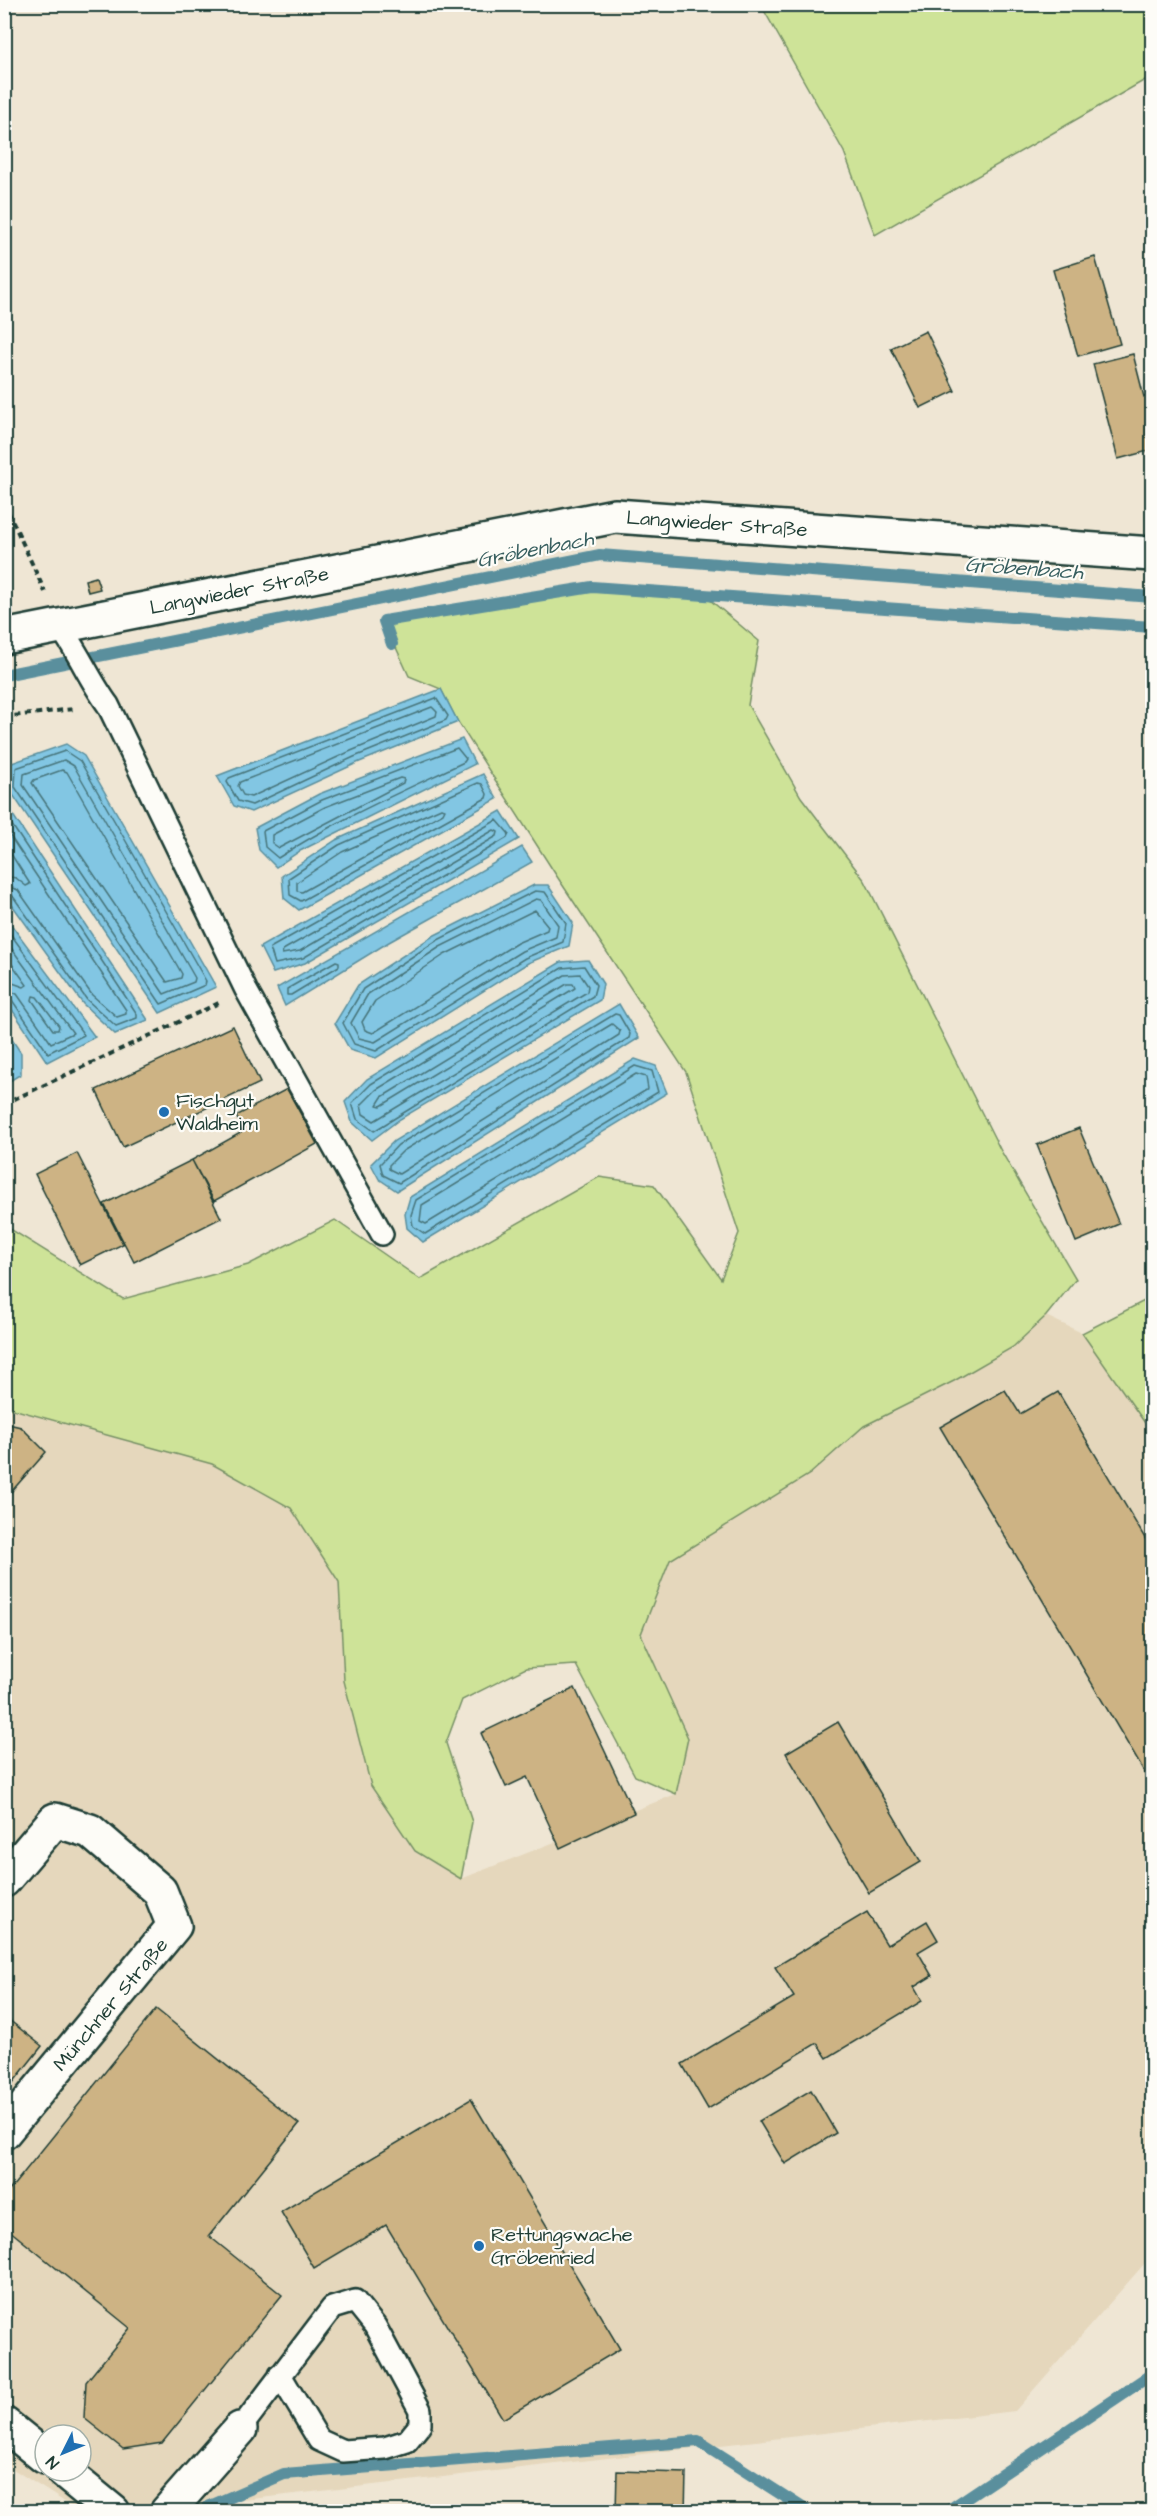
<svg xmlns="http://www.w3.org/2000/svg" width="1157" height="2516" font-family="'Architects Daughter',sans-serif">
  <rect width="100%" height="100%" fill="#efe6d4"/>
  <filter id="ink" filterUnits="userSpaceOnUse"><feTurbulence type="fractalNoise" baseFrequency=".0167" numOctaves="2"/><feDisplacementMap in="SourceGraphic" scale="12" xChannelSelector="R" yChannelSelector="G"/><feConvolveMatrix kernelMatrix="1 2 1 2 8 2 1 2 1" color-interpolation-filters="sRGB"/></filter>
  <g filter="url(#ink)">
    <path fill="#e5d7bc" fill-rule="evenodd" d="M1046,1316l36,17 70,100v822l-137,156 -876,101 -60,-1 -74,-47 -1,-1057 208,57 79,44 48,74 5,99 71,170 46,28 215,-85 12,-56 -47,-104 29,-74 140,-86 54,-48 90,-45 59,-34zM45,2435h36v36h-36z"/>
    <path fill="#cee398" stroke="#769066" stroke-width="1.5" d="M761,5h391v71l-277,159 -31,-83z
      M592,587l112,8 55,46 -11,64 53,92 64,84 136,270 75,128 -30,37 -33,31 -59,34 -90,45 -54,48 -140,86 -29,74 47,104 -12,56 -41,-18 -59,-111 -50,3 -64,32 -16,43 26,79 -11,57 -46,-28 -44,-65 -27,-105 -5,-99 -48,-74 -79,-44 -207,-57 -1,-182 119,74 125,-34 87,-45 85,59 179,-102 55,8 67,94 18,-46 -53,-161 -130,-197 -98,-153 -17,-33 -32,-13 -25,-55z
      M1152,1297v136l-70,-100z"/>
    <path fill="#82c6e3" stroke="#5a8f9d" stroke-width="1.5" d="M441,689l17,33 -101,41 -106,49 -17,-6 -17,-30z
      M462,739l13,25 -175,87 -24,16 -17,-17 -4,-22 64,-34z
      M66,744l18,12 132,231 -56,26 -151,-224v-25z
      M483,774l14,25 -198,111 -15,-12 -2,-22 54,-36z
      M4,803h1l143,217 -33,14 -32,-30 -78,-109z
      M501,811l18,28 -214,124 -32,10 -13,-26z
      M522,847l10,15 -143,80 -104,64 -8,-18z
      M534,885h14l25,38 -4,23 -41,17 -152,95 -26,-8 -15,-27 23,-38 75,-49z
      M4,915l91,122 -48,25 -42,-63z
      M588,960l15,24 -3,16 -200,119 -28,21 -20,-18 -7,-20 22,-23 194,-117z
      M619,1004l20,34 -242,153 -18,-12 -8,-15 23,-23z
      M5,1029l16,24v21l-16,10z
      M635,1059l21,7 11,27 -244,149 -16,-14 -2,-14 5,-17z"/>
    <g fill="none" stroke-linecap="round" stroke-linejoin="round">
      <path stroke="#47747a" stroke-width="1.5" d="M436,698l12,18 -2,4 -92,37 -102,48 -14,-4 -11,-19 2,-4z
        M432,707l5,5 -1,4 -85,35 -100,46 -8,-2 -5,-9 2,-4z
        M457,748l9,11 -2,3c-63,30 -128,58 -186,96l-13,-11 -2,-16 59,-31z
        M65,751l15,10 126,220 -1,4 -44,19 -146,-217 1,-19z
        M64,760l10,6 121,212 -1,4 -30,12 -141,-209 1,-11z
        M62,770l5,2 115,202 -1,4 -14,4 -135,-199 2,-3z
        M400,778l4,1 -1,4 -124,65 -7,-5v-8l53,-28z
        M478,783l4,1 5,10 -1,4 -185,103 -11,-6 -1,-17 50,-33z
        M441,808l4,1 -2,4 -141,79 -5,-1v-9l45,-30z
        M4,813l133,201v4l-21,8 -29,-26 -75,-105 -8,-3
        M497,820l12,14 -2,4 -204,120 -28,6 -5,-16z
        M4,827l122,183v4l-9,3 -25,-22 -74,-105 -14,-5
        M494,830l4,2 -1,4 -197,115 -18,3 1,-4z
        M4,843l26,41 -4,2 -10,-8 -12,-2
        M535,891l10,1 21,31 -3,19 -38,16 -149,93 -22,-7 -11,-21 20,-34 73,-48z
        M536,899l5,1 17,25 -2,12 -34,14 -147,91 -16,-4 -8,-15 17,-29 72,-47z
        M535,910l13,16 -1,4 -30,13 -144,90 -8,-3 -3,-8 13,-21 69,-46z
        M4,925l80,110 -36,18 -36,-53 -8,-3
        M4,938l69,95 -22,10 -34,-49 -13,-5
        M4,953l23,32 -3,2 -20,-7
        M336,961l3,1v4l-48,29h-4v-6z
        M584,966l12,19 -3,11 -219,135 -17,-12 -5,-16 19,-19 191,-116z
        M580,974l8,12 -1,6 -213,129 -11,-7 -2,-9 15,-15 189,-115z
        M567,984h6l2,4 -194,118 -4,-1 5,-8z
        M33,996l4,1 22,29 -1,4h-5l-21,-30z
        M615,1014l4,1 11,19 -1,4 -230,145 -16,-8 -3,-11 18,-19z
        M612,1024l8,7 -1,4 -220,139 -10,-5v-4l14,-14z
        M635,1066l17,5 6,21 -233,142 -12,-8 -2,-11 5,-15z
        M636,1074l10,3 2,12 -222,135 -6,-3 2,-16z"/>
      <path stroke="#5a8f9d" stroke-width="12" d="M392,644l-8,-23 208,-34 560,40
        M4,675l596,-120 552,42
        M208,2507l76,-33 414,-33 111,71
        M946,2512l206,-138"/>
    </g>
    <path fill="#cdb384" stroke="#1f3d34" stroke-width="1.5" d="M1095,257l25,87 -42,12 -25,-86z
      M926,331l29,60 -35,17 -29,-60z
      M1133,354l11,43 8,-2v55l-34,9 -25,-95z
      M96,577l4,12 -12,3 -3,-12z
      M233,1026l27,57 -137,64 -27,-57z
      M287,1089l30,55 -103,57 -22,-41 52,-29 -8,-15z
      M1079,1128l40,96 -43,18 -39,-97z
      M77,1153l46,91 -43,21 -45,-91z
      M192,1160l29,58 -87,44 -30,-58z
      M1005,1390l15,24 38,-22 94,158v235l-212,-358z
      M4,1423l17,4 25,25 -42,48z
      M575,1688l59,125 -74,35 -33,-71 -21,10 -25,-54z
      M838,1722l83,140 -52,31 -83,-140z
      M867,1912l20,33 40,-24 11,19 -20,12 14,24 -18,11 8,14 -95,57 -10,-15 -109,66 -26,-45 112,-67 -19,-30z
      M156,2009l143,115 -90,112 73,59 -120,148 -39,6 -39,-31 2,-36 44,-54 -126,-102v-29z
      M4,2016l38,30 -38,48z
      M811,2090l25,43 -51,31 -26,-43z
      M471,2099l149,250 -117,70 -117,-194 -72,43 -33,-56z
      M617,2471l69,2 -1,39h-69z"/>
    <g fill="none" stroke-linecap="round" stroke-linejoin="round">
      <defs>
        <path id="service" d="M59,626c19,25 30,53 49,79l138,285 136,244
          M240,2429l92,-121 23,-7 20,25 45,84v15l-13,16 -22,7 -42,3 -24,-11 -39,-65"/>
        <path id="minor" d="M4,637l611,-121 537,38
          M4,1880l51,-60 35,11 70,60 14,35 -170,206
          M4,2424l41,33
          M63,2471l50,41
          M167,2512l73,-83"/>
      </defs>
      <use href="#service" stroke="#1f3d34" stroke-width="26"/>
      <use href="#minor" stroke="#1f3d34" stroke-width="38"/>
      <path stroke="#1f3d34" stroke-width="4" stroke-dasharray="6 4.5" stroke-linecap="butt" d="M4,502l41,90
        M4,717l70,-8
        M4,1104l217,-102"/>
      <use href="#service" stroke="#fdfcf7" stroke-width="21"/>
      <use href="#minor" stroke="#fdfcf7" stroke-width="33"/>
    </g>
  </g>
  <g fill="#1f6fb2" stroke="#fdfcf7" stroke-width="2">
    <circle cx="164" cy="1112" r="6"/>
    <circle cx="479" cy="2246" r="6"/>
  </g>
  <g text-anchor="middle" stroke-width="4.5" stroke-linejoin="round" paint-order="stroke">
    <g font-size="20" fill="#1f3d34" stroke="#fdfcf7">
      <text transform="translate(717 523) rotate(4)" y="7">Langwieder Straße</text>
      <text transform="translate(239 590) rotate(-11)" y="7">Langwieder Straße</text>
      <text transform="translate(110 2004) rotate(-50)" y="7">Münchner Straße</text>
    </g>
    <g font-size="20" fill="#1f3d34" stroke="#fdfcf7" text-anchor="start">
      <text x="176" y="1107">Fischgut<tspan x="176" dy="23">Waldheim</tspan></text>
      <text x="491" y="2241">Rettungswache<tspan x="491" dy="23">Gröbenried</tspan></text>
    </g>
    <g font-size="21" font-style="italic" fill="#385f60" stroke="#fdfcf7">
      <text transform="translate(535 549) rotate(-11)" y="7">Gröbenbach</text>
      <text transform="translate(1024 568) rotate(4)" y="7">Gröbenbach</text>
    </g>
  </g>
  <rect width="1157" height="2516" fill="none" stroke="#fdfcf7" stroke-width="24"/>
  <rect x="12" y="12" width="1133" height="2492" fill="none" stroke="#1f3d34" stroke-width="2" filter="url(#ink)"/>
  <g transform="translate(63 2453) rotate(227)"><circle r="28" fill="#fdfcf7" stroke="#a4b0a9" stroke-width="1.5"/>
  <path d="M0-4.5L10 22L0 15L-10 22Z" fill="#1f6fb2"/>
  <text y="-9" font-size="16" font-weight="bold" text-anchor="middle" fill="#1f3d34">N</text>
  </g>
</svg>
